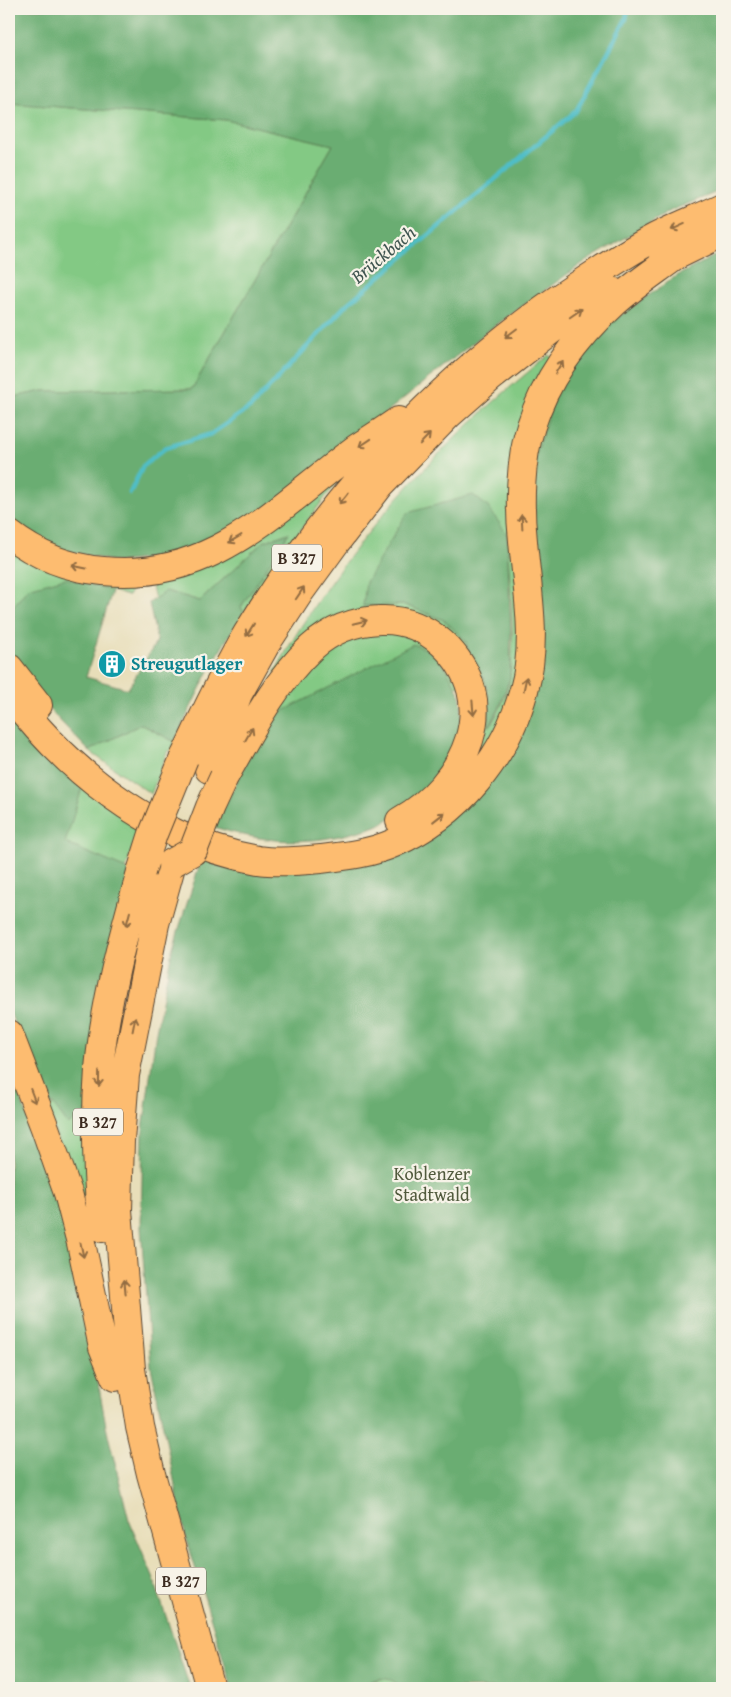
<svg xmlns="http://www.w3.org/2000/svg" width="731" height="1697" font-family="'Gentium Book Plus',serif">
  <rect width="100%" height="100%" fill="#f7f3e8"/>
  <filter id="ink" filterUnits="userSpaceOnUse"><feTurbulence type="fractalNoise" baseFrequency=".02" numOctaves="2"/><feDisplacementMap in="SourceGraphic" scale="10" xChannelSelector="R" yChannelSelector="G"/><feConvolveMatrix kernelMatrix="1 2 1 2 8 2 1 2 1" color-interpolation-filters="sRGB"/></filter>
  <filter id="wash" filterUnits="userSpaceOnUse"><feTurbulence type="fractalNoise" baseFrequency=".0096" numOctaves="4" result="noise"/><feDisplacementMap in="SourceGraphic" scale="20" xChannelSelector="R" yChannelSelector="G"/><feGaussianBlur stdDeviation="1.12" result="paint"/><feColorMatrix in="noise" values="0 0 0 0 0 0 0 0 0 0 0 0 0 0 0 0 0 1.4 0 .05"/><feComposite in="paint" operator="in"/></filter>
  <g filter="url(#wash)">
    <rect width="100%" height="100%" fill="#e8deb9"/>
    <path fill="#83c984" stroke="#5f7a51" d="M9,103l217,17 107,25 -141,244 -149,2 -34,7z
      M549,355l7,8 -36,321 -54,102 5,-115 13,6 4,17 2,32c9,-14 18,-33 20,-50 6,-43 -1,-98 -3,-142l-144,72 42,-1 39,15 22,21 2,9 -1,14 -77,-51 -116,60c67,-124 165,-230 275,-318z
      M354,462c-41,48 -76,99 -110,151l-3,-6 47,-74 -25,9 -63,59 -34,-10 -11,8 -5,-20z
      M9,542l112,39 12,7 -5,8 -16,-5 -84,-3 -19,24z
      M415,632l48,53 -198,32 72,-81z
      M141,724l34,18 -4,9 -3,-1 -17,44 -62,-43z
      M82,788l58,34 -14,47 -62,-26z
      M43,1102l38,13 8,-6 2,117z
      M383,1678l12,2 8,8h-41l5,-5z"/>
    <path fill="#6aad72" stroke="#526c48" d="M9,9h713v181l-50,20 -89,53 -94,67 -220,176 -89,49 -63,7 -60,-13 -48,-28v-123l34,-7 149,-2 141,-244 -107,-25 -217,-17z
      M722,252v1436h-319c-13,-12 -28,-13 -41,0h-130l-47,-154 -34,-167 -10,-139 2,-98 13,-98 16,-82 30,-93 169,5 147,-133 11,-251 30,-98 48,-55 66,-47z
      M473,495l15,12 19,27 4,101 -1,43 -11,31 -10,18 -1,-33 -4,-17h-5l-12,-13 1,-14 -2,-9 -22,-21 -39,-15 -42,1 3,-24 41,-69z
      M289,533l-48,74 3,6c-28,40 -49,84 -69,129l-34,-18 -52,27 -44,-46 -36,-48v-45l19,-24 37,-10 47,13 -26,86 42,12 29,-48 -8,-38 17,-12 34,10 63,-59z
      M413,644l24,9c5,10 23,37 24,47 4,35 -13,68 -39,90 -11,10 -22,22 -35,30 -9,7 -24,10 -35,13 -49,13 -91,9 -138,-6l54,-108z
      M9,713l73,75 -17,55 64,27 -40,239 -21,16 -15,-21 -10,-2 -34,-93z
      M9,1072l36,85 17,53 16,86 4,-1 25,136 22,89 24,57 37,111h-181z"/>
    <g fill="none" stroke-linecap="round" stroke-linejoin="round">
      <path stroke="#50bec8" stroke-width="4.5" d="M130,493l13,-27 22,-18 46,-14 40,-27 95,-102 230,-194 50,-92 2,-10"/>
    </g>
  </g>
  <g filter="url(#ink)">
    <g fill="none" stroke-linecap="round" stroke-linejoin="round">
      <defs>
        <path id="highway" d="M663,262l59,-29
          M9,534c27,21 59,34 94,37 110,11 173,-63 254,-123 14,-9 28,-18 41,-27
          M9,668l29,37
          M9,693c44,59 101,108 166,140 26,13 55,22 83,27 20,3 43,1 63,-1 25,-3 51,-6 73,-16 65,-28 112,-86 130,-153 14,-50 3,-99 -1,-149 -4,-36 -3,-81 8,-115 15,-48 46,-89 83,-123 20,-18 43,-33 64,-49
          M184,758c20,-42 39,-84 63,-124 84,-138 197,-261 333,-350 27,-18 55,-37 84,-51 19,-9 39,-17 58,-26
          M209,769l29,-75 29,-52 32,-49 37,-51 44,-57 68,-70 42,-37 61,-48 59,-40
          M224,777c25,-44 50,-94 87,-129 20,-18 42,-27 69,-28 23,-1 44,7 62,23 63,58 23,142 -42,178
          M172,863l-17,61 -30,151 -5,66 -2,69 13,159 9,58 11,47 59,214
          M9,1034l36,94 23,65 13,50 22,104 12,30
          M102,1228c-5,-52 -7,-107 -3,-159 6,-67 24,-133 42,-197"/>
      </defs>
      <use href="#highway" stroke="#554535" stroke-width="30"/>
      <use href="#highway" stroke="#fdbc6f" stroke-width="28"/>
      <defs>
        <path id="highway-bridge" d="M172,863l21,-12 17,-44 14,-30
          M141,872l12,-38 31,-76"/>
      </defs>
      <use href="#highway-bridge" stroke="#554535" stroke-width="30" stroke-linecap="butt"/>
      <use href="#highway-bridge" stroke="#fdbc6f" stroke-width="28"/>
    </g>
    <defs><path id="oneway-shaft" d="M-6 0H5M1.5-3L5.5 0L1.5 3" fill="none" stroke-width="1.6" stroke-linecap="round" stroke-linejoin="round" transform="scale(1.25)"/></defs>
    <g stroke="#926c42">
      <use href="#oneway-shaft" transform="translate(678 227) rotate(156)"/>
      <use href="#oneway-shaft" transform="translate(576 313) rotate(-35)"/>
      <use href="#oneway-shaft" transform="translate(511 333) rotate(143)"/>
      <use href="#oneway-shaft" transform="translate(559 367) rotate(-59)"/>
      <use href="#oneway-shaft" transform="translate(425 439) rotate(-46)"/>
      <use href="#oneway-shaft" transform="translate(365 443) rotate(146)"/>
      <use href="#oneway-shaft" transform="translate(344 498) rotate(129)"/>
      <use href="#oneway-shaft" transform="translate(522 522) rotate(-93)"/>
      <use href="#oneway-shaft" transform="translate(235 539) rotate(149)"/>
      <use href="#oneway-shaft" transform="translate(79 567) rotate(-168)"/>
      <use href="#oneway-shaft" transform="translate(300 593) rotate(-56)"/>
      <use href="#oneway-shaft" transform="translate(360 622) rotate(-13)"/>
      <use href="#oneway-shaft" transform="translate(250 630) rotate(122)"/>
      <use href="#oneway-shaft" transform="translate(525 684) rotate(-78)"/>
      <use href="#oneway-shaft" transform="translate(473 708) rotate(85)"/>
      <use href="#oneway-shaft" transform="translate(249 734) rotate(-60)"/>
      <use href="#oneway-shaft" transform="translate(439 817) rotate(-38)"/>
      <use href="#oneway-shaft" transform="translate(128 919) rotate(105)"/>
      <use href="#oneway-shaft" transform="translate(134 1024) rotate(-79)"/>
      <use href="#oneway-shaft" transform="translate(99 1079) rotate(91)"/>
      <use href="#oneway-shaft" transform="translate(33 1096) rotate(69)"/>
      <use href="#oneway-shaft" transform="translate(82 1250) rotate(78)"/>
      <use href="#oneway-shaft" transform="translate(125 1287) rotate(-95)"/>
    </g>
  </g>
  <defs>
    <symbol id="building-disc" viewBox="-11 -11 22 22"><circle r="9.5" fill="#0f9aa8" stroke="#f7f3e8"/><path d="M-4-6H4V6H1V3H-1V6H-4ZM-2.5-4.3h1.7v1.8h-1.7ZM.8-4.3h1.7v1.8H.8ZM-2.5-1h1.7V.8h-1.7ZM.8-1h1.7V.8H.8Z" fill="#fff"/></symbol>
  </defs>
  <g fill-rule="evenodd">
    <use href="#building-disc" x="96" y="648" width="32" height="32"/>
  </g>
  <g text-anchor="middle" stroke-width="4.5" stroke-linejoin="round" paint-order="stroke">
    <g fill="#f7f3e8" stroke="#73665b" stroke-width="1">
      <rect x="272" y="544.5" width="50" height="27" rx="4"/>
      <rect x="73" y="1108.5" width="50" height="27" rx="4"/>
      <rect x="156" y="1567.5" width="50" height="27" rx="4"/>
    </g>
    <g font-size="16" font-weight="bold" fill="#3b2a1e">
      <text x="297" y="564">B 327</text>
      <text x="98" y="1128">B 327</text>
      <text x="181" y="1587">B 327</text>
    </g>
    <g font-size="18" font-weight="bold" fill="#0d838f" stroke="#f7f3e8" text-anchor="start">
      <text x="131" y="670">Streugutlager</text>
    </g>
    <g font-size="18" fill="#515a3d" stroke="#f7f3e8">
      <text x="432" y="1180">Koblenzer<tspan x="432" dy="21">Stadtwald</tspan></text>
    </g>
    <g font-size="19" font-style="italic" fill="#415651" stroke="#f7f3e8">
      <text transform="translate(383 254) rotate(-40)" y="7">Brückbach</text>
    </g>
  </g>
  <rect width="731" height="1697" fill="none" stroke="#f7f3e8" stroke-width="30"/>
</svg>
